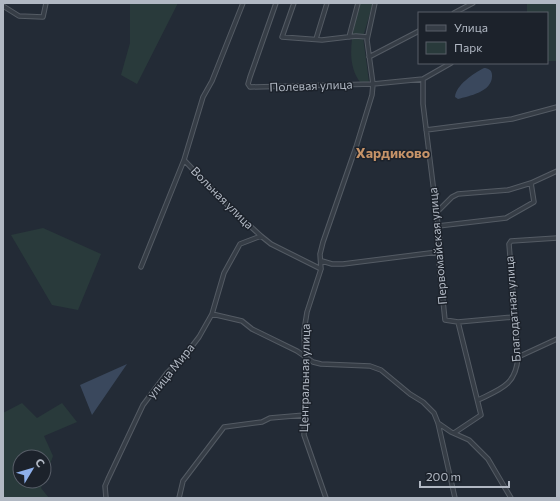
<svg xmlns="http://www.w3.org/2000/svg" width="560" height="501" font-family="Commissioner,sans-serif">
  <rect width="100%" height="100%" fill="#232b36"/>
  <path fill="#293a3b" d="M130,3h48l-41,81 -16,-9 9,-32z
    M360,3h13l-10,34 6,45 -8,1c-18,-21 -7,-56 -1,-80z
    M527,3h30v58h-10v-48h-20z
    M43,228l58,26 -23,56 -26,-5 -41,-70z
    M22,403l15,15 25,-15 15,19 -33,14 9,20 -9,25v-24h-24v24h24l-3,7 8,10h-46v-85z"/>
  <path fill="#3a485d" d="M484,68c4,0 8,2 8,7 1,17 -23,21 -34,24l-3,-2c1,-12 19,-24 29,-29z
    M127,364l-35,51 -12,-30z"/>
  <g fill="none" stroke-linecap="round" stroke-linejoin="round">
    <defs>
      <path id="minor" d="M276,3l-26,74 -2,7 2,3 123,-3 50,-5 28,-16
        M294,3l-12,34 40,3 34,-4 11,1
        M3,6l16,10 24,1 3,-14
        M454,13l19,-10
        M349,37l9,-34
        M316,39l11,-36
        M369,57l50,-26
        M423,79v25l17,137 -2,11 7,68 13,2 56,-5
        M426,130l86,-11 45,-12
        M184,160l38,40 39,36 10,8 50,25
        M436,213l16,-16 6,-3 50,-4 23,-7 26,-12
        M438,226l68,-8 28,-16 -3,-19
        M322,261l10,3h11l95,-12
        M141,267l43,-107 19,-63 9,-16 31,-78
        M212,314l30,7 10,8 45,22 16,11 8,2 49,2 11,4 29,24 13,8 11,11 4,10 17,75
        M518,357l39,-18
        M478,400c23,-11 38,-15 40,-43l-9,-113 2,-3 46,-3
        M438,423l13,9 18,8 19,19 23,39
        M454,433l27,-18 -23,-93
        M106,498l-1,-12 3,-7 35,-74 24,-32 19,-19 13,-17 13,-23 12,-41 16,-29 21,-8
        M179,498l4,-17 41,-54 38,-5 8,-4 35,-3
        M326,498l-22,-63 2,-53 -2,-51 3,-19 14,-43 -1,-15 3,-12 33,-95 16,-52 1,-11 -6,-44 8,-37"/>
    </defs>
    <use href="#minor" stroke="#545b64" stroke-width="5.5"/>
    <use href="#minor" stroke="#363d46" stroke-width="3.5"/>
  </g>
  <g text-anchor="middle" stroke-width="3" stroke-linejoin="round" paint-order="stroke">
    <g font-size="12" fill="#b1b8c3" stroke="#1c222b">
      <text transform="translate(311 86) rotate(-2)" y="4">Полевая улица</text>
      <text transform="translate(222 198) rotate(45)" y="4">Вольная улица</text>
      <text transform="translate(438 246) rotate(-95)" y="4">Первомайская улица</text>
      <text transform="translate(513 309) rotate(-94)" y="4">Благодатная улица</text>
      <text transform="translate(171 371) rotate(-51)" y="4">улица Мира</text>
      <text transform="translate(305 378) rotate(-89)" y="4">Центральная улица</text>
    </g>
    <g font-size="14" font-weight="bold" fill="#c69368" stroke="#1c222b">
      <text x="393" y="158">Хардиково</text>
    </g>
  </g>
  <rect width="560" height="501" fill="none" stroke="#b1b8c3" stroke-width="8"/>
  <rect x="418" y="12" width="130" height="52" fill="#1c222b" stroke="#585e68"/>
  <rect x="426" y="25" width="20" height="6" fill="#363d46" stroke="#585e68"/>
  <text x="454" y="32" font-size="12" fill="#b1b8c3">Улица</text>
  <rect x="426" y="42" width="20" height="12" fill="#293a3b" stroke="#585e68"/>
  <text x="454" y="52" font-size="12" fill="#b1b8c3">Парк</text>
  <g transform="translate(32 469) rotate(52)"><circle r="19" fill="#1c222b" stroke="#585e68"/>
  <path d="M0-3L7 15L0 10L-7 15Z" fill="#8eb0eb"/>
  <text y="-6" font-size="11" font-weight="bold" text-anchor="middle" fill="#b1b8c3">С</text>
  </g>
  <path d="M420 481v6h89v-6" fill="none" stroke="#b1b8c3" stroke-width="2"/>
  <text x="426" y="481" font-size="12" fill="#b1b8c3" stroke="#1c222b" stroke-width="3" paint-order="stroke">200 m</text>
</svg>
